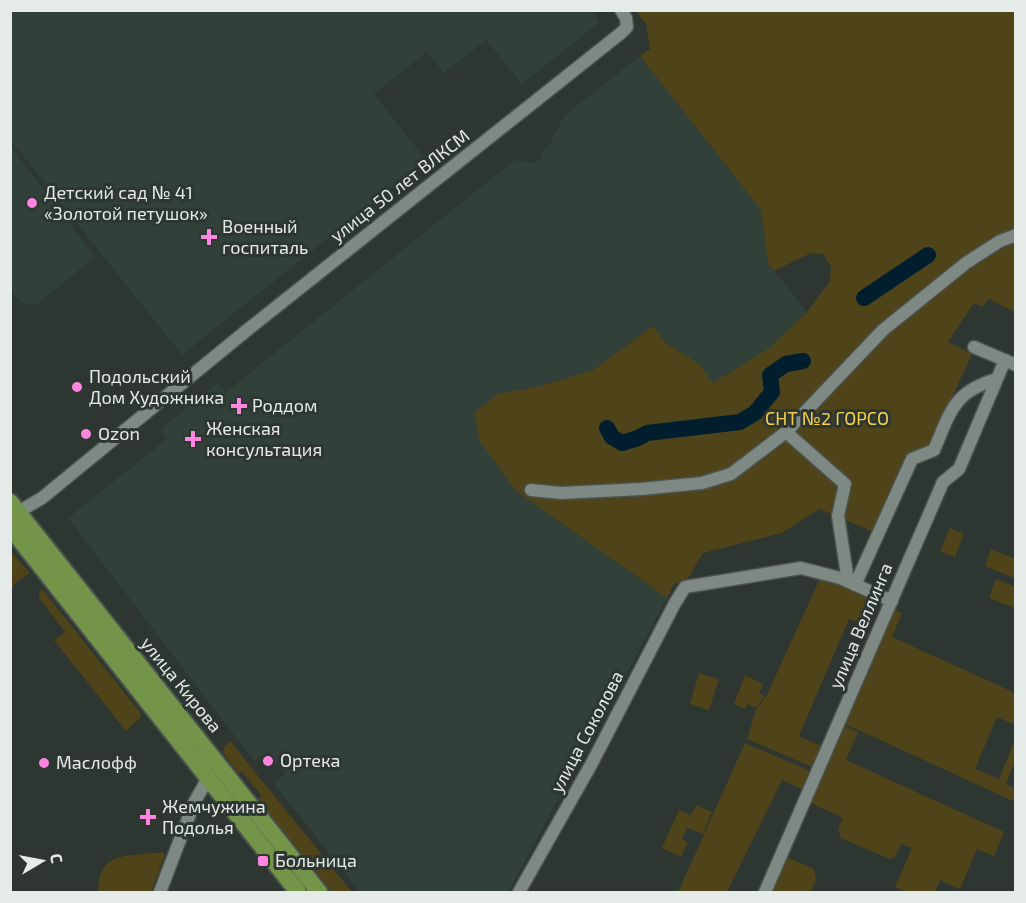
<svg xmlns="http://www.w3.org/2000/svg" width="1026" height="903" font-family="'Exo 2',sans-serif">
  <rect width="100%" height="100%" fill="#2d3631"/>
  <path fill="#314139" d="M591,10l9,12 -78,62 -36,-44 -42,33 -17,-21 -53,42 52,66 -244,195 -169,-212 -2,1v-133z
    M640,56l121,154 7,53 39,49 -38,36 -56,36 -15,-21 -32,-20 -13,-17 -60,44 -53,16 -42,8 17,96 152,108 -159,294h-148l-86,-108 11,-10 -18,-22 -13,9 -186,-243 99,-79 -7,-10 58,-46 8,9 289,-232 20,3 8,-6 -2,-4 8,-7 15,-30z
    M12,148l83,109 -59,48 -16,-3 -9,-12z"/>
  <path fill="#4f4319" d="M636,11h379v301l-26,-13 -7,8 -8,-4 -26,39 24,12 -44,95 -20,7 -34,76 -55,-23 -37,24 -79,20 -16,27 -13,4 -7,14 -152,-108 -36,-50 -4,-28 23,-18 42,-8 53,-16 60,-44 13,17 32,20 15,20 56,-35 38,-36 23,-31 1,-14 -8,-13 -12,-1 -37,18 -6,-8 -7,-53 -121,-154 10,-7 -4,-25z
    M950,528l14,6 -9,23 -15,-6z
    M991,549l24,10 -1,19 -29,-12z
    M11,552l19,21 -14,9 -5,7z
    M821,576l59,22 -12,28 -19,-7 -50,117 22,10 -9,21 -65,-28 9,-29 11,-15z
    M996,579l19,8v21l-26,-10z
    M43,590l97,122 1,5 -15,14 -72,-91 11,-8 -26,-34v-6z
    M891,608l11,5 -10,24 123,56v32l-18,-8 -22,52 24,10 16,-40v22l-9,23 9,4v14l-174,-80z
    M699,673l20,6 -10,31 -19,-6z
    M745,675l18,9 -4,9 6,3 -9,12 -8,-4 -3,5 -11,-5z
    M840,724l18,8 -12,28 158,72 -10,24 -17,-7 -17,40 -20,-9 -5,12h-27l-13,-5 17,-39 -11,-4 -6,13 -5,2 -49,-21 -3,-9 5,-11 -36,-17z
    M230,741l122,151h-20l-73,-92 2,-5 -19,-23 -4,1 -15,-20 1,-6z
    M745,743l65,28 -8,18 -20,-9 -55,112h-49z
    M696,805l16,7 -9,22 -16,-6 -5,11 6,3 -7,15 -19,-9 17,-38 12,5z
    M163,852l2,3 -14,37h-52c-3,-11 3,-28 15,-33 14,-5 34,-5 49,-7z
    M784,856l30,13 2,11 -6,12h-43z"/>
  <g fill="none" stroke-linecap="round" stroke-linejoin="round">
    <path stroke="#001e2d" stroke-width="16" d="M864,298l64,-43
      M607,428l5,9 10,6 16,-5 9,-5 93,-11 15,-9 17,-21 -2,-17 16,-11 17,-3"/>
    <defs>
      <path id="minor" d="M974,347l42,18
        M786,432l59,52 -7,32 10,65
        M531,490l30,3 80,-4 61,-6 29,-9 55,-42 97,-102 83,-67 34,-22 16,-6
        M10,517l32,-19 204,-167 375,-298 6,-6 -1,-9 -5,-8
        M855,585l57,-126 22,-9c17,-39 19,-58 63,-71l8,-19
        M160,892l34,-89 14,-25
        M519,892l73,-129 83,-160 10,-16 116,-19 39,10 52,23
        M765,892l178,-410 16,-13 38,-90"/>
      <path id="major" d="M10,502l309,390
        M10,527l288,365"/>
    </defs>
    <use href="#minor" stroke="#4b534f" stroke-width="15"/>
    <use href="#major" stroke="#4b534f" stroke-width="20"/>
    <use href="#minor" stroke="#7f8984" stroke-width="12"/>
    <use href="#major" stroke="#74944a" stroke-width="16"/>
  </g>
  <g fill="#fe86e0" stroke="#2d3631" stroke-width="2">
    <circle cx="32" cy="203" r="6"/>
    <path d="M206 228h6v6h6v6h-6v6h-6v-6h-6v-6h6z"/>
    <circle cx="77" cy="387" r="6"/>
    <path d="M236 397h6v6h6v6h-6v6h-6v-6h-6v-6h6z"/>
    <circle cx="86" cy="434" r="6"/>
    <path d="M190 430h6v6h6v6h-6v6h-6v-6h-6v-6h6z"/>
    <circle cx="268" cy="761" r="6"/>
    <circle cx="44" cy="763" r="6"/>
    <path d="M145 808h6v6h6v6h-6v6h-6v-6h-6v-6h6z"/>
    <rect x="257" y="855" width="12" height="12" rx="3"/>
  </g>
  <g text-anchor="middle" stroke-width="6" stroke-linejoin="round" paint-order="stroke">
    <g font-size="18" fill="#e5ebe8" stroke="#2d3631">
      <text transform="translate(400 186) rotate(-38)" y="6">улица 50 лет ВЛКСМ</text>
      <text transform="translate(861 626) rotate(-67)" y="6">улица Веллинга</text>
      <text transform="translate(181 685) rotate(51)" y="6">улица Кирова</text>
      <text transform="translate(587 732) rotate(-62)" y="6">улица Соколова</text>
    </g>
    <g font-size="18" fill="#e5ebe8" stroke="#2d3631" text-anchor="start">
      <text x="44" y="199">Детский сад № 41<tspan x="44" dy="21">«Золотой петушок»</tspan></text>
      <text x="222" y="233">Военный<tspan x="222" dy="21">госпиталь</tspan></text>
      <text x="89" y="383">Подольский<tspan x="89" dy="21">Дом Художника</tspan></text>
      <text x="252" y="412">Роддом</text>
      <text x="206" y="435">Женская<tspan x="206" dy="21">консультация</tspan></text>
      <text x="98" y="440">Ozon</text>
      <text x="280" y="767">Ортека</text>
      <text x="56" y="769">Маслофф</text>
      <text x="162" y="813">Жемчужина<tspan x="162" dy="21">Подолья</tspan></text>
      <text x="275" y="867">Больница</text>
    </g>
    <g font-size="18" fill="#f4d04a" stroke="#2d3631">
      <text x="827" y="425">СНТ №2 ГОРСО</text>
    </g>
  </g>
  <rect width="1026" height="903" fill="none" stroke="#e5ebe8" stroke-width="24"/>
  <g transform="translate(42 861) rotate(80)" stroke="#2d3631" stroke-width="4.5" paint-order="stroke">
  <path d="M0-4.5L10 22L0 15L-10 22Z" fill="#e5ebe8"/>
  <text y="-9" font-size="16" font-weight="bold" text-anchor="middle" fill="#e5ebe8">С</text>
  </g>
</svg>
